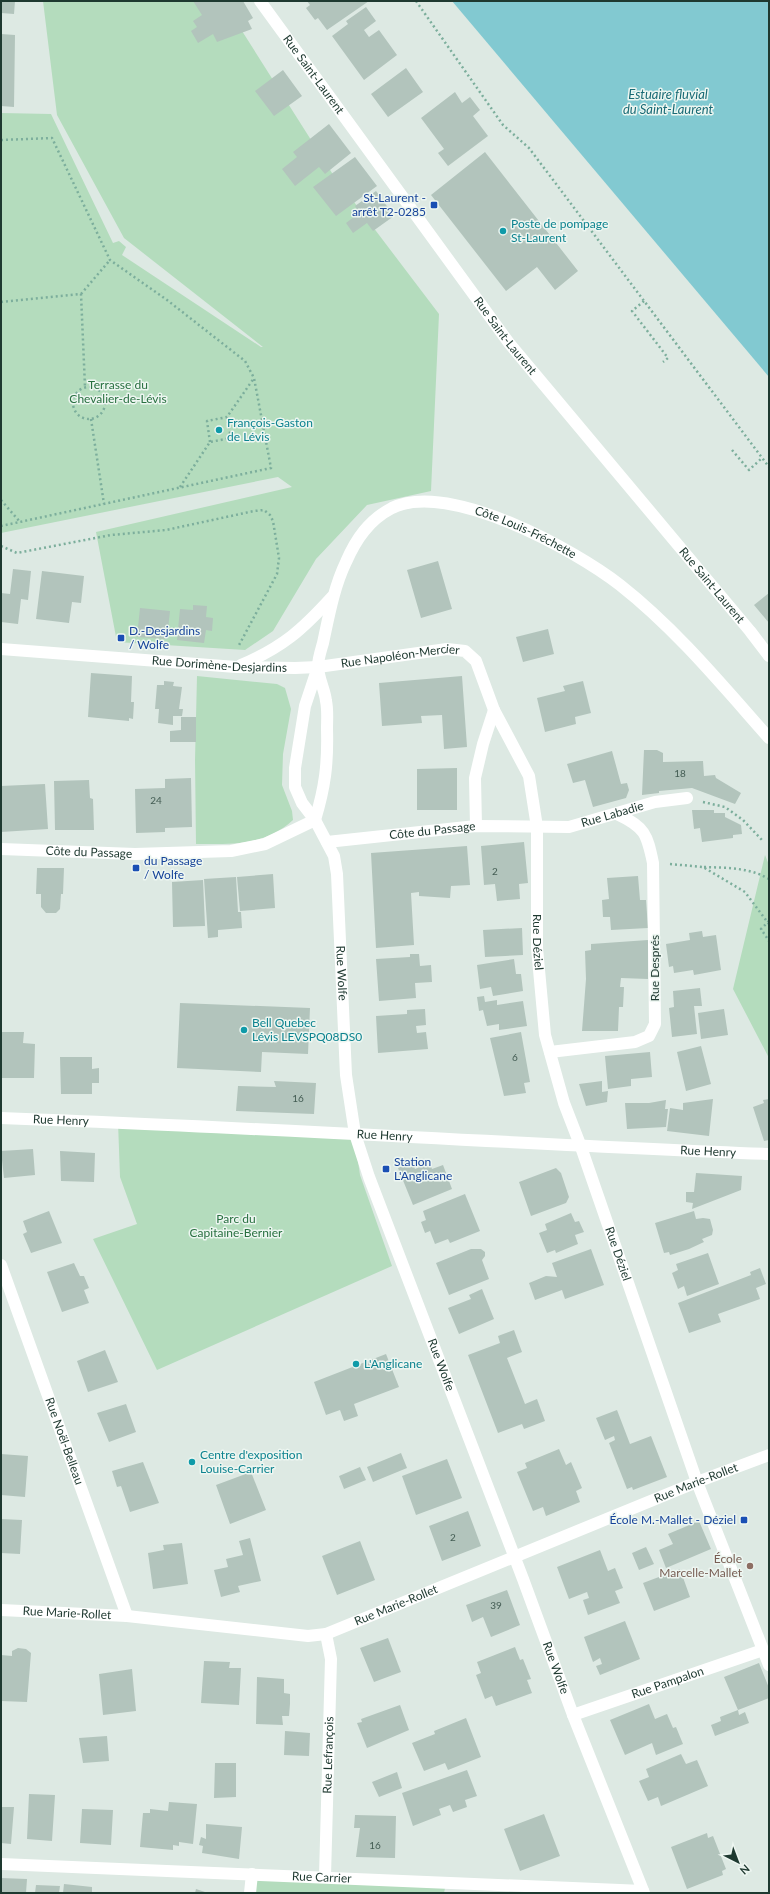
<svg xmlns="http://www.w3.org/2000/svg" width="770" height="1894" font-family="Lato,sans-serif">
  <rect width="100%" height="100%" fill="#dde9e3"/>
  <path fill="#b4dcbd" d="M43,1h180l109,172 107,141 -8,177 -64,14 -51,54 -43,72 -28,19 -128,-8 -21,-110 196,-45 -14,-10 -277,56v-420l50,1 62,129 6,-2 7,6 -4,8 139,92h2l-139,-109 -67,-123z
    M197,676l80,8 8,4 6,21 -8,45 -1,31 10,26 1,9c-28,26 -61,24 -97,24l-1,-84z
    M765,855l4,10v193l-36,-69z
    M118,1122l236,12 6,41 32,91 -235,104 -64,-131 44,-15 -17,-47z
    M252,1874l194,9 -2,10h-194z"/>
  <path fill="#82c9d1" d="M452,1h317v376z"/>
  <path fill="#b2c4bc" d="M1,1h14l-1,13 -13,-1z
    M193,1h50l10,17 -5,3 4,8 -35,13 -4,-8 -15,9 -7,-12 6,-4 -4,-6 9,-6z
    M307,1h62l-42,29 -9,-12 -3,2 -9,-12 4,-3z
    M366,7l10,14 -12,9 5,7 10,-7 18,25 -33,25 -32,-44 16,-12 -2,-3z
    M1,34l14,1 -1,72 -13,-1z
    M406,68l17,24 -35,25 -17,-23z
    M283,70l19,26 -28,20 -19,-25z
    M455,92l7,11 8,-6 10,13 -7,6 15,20 -40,30 -10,-13 6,-4 -23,-31z
    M329,124l22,29 -26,21 -6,-7 -24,19 -13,-17 15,-12 -4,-5z
    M485,152l93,119 -23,19 -18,-23 -31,24 -75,-96z
    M355,157l22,29 -41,30 -23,-29z
    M376,191l18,25 -21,15 -6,-8 -14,10 -7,-10 13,-10 -4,-7z
    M438,561l14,48 -31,9 -14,-48z
    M13,569l18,2 -3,29 -7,-1 -3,25 -17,-2v-29l9,1z
    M42,571l42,5 -3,27 -9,-1 -3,21 -33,-4z
    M769,593v30l-15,-18z
    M193,605l14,1 -1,11 7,1 -1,13 -6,-1 -2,13 -27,-3 3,-31 13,1z
    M140,608l30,3 -3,28 -30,-2z
    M548,629l6,25 -31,8 -7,-25z
    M91,673l41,3 -1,26h3l-1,17 -4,-1v3l-41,-4z
    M462,676l5,71 -23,2 -2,-34 -21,1 1,7 -40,3 -3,-43z
    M164,681l10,1 -1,4 9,1 -3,22h4l-1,7h-9v9l-15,-2 1,-14h-4l2,-24h7z
    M583,681l8,32 -16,4 1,7 -31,8 -8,-34 28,-7 -2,-5z
    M181,717h15v25h-26v-11l11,-1z
    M644,750h13l6,3v9l40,-1 1,15 11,-1 1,3 25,15 -6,11 -43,-16 -33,3v2l-17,2z
    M612,751l9,33 6,-1 2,7 -3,8 -33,9 -8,-27 -12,3 -6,-19z
    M457,768v42h-40v-41z
    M191,778l1,49 -27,1v4l-29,1 -1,-44 30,-1v-9z
    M89,780l1,18 3,1 1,31h-39l-1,-49z
    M45,784l3,45 -47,3v-46z
    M692,810h22v3h11v4l16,8 1,9 -9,1v3l-31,4 -2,-14 -6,1z
    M524,842l4,41 -9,1 1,15 -23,2 -2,-17 -11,1 -3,-39z
    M467,846l3,39 -19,1 -1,12 -31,-2v-4l-8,1 3,52 -38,3 -5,-95z
    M37,868h27l-1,26h-2l-1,15 -4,4h-10l-5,-6v-13h-5z
    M273,874l2,34 -35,3 -3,-34z
    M638,876l2,24h6l2,28 -37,2 -1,-13h-7l-1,-17 7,-1 -2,-21z
    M236,877l2,35h3l1,16 -24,2v7l-10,1 -4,-59z
    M203,880l2,46 -32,1 -1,-45z
    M522,928l1,27 -38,2 -2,-27z
    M702,931l1,6 13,-2 5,35 -27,5 -1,-5 -19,3 -1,-7 -4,1 -3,-23 24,-4 -1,-7z
    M648,940v39l-27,-1 -1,9h4l-1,20h-4l-1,24h-36l4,-52 -1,-28 6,-1v-6z
    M410,954h9l1,12 11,-1 1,17 -17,1 1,15 -37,3 -3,-42 34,-2z
    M514,959l2,15h5l2,17 -30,5 -2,-9 -11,2 -3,-24z
    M700,988l2,18h-8l3,28 -25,3 -3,-29 5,-1 -1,-16z
    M484,996l1,6 12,-2v5l26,-4 4,25 -28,4v-6l-12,2 -4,-16 -4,1 -2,-14z
    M180,1003l130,5 -2,46 -46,-2 -1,20 -84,-4z
    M425,1009l1,16 -10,1 1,7 9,-1 2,17 -50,4 -2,-37 31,-2v-4z
    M724,1009l4,26 -27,4 -3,-26z
    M1,1032h23l-1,11 12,1 -1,34h-33z
    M521,1032l9,50 -6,1 2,10 -22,3 -14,-58z
    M701,1046l10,38 -25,7 -9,-39z
    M650,1052l2,25 -21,2v7l-23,3 -3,-33z
    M60,1057h32v12l7,-1v15h-7v11h-31z
    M274,1081l42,2 -2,31 -78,-3 2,-25 38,1z
    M602,1081v11l6,-1 -1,11 -21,4 -7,-22z
    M713,1099l-4,37 -42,-5 3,-23 13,2v-7z
    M769,1099v41l-5,1 -11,-34 11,-4 -1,-3z
    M666,1100l-1,9h3l-2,18 -39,2 -2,-26h24z
    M33,1149l2,26 -31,3 -3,-27z
    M60,1151l35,2 -1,29 -33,-1z
    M412,1162l3,7 15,-6 2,6 11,-4 9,24 -39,16 -15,-37z
    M556,1168l5,5 8,24 -3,6 -35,13 -12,-34z
    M696,1173l46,3 -1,14 -49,19 1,-6 -7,-1v-10h8z
    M465,1194l15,37 -30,12 -2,-4 -13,5 -5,-13 -5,2 -4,-11 5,-2 -3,-9z
    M49,1211l13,32 -31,10 -8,-19 4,-2 -4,-11z
    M694,1211l2,8 7,-1 7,1 3,11 -1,5 -10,4 2,3 -15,7 -19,6 -1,-3 -5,1 -9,-30z
    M571,1213l4,9 4,-1 5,11 -9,3 3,9 -22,9 -1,-3 -8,3 -8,-20 8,-3 -2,-6z
    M471,1249h10l4,3v4l-3,4 7,19 -40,16 -13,-32z
    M591,1249l13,36 -39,14 -3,-9 -27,10 -6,-17 17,-7 11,1 -5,-14z
    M708,1253l11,31 -32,12 -3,-10 -6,3 -6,-16 6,-3 -2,-6z
    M74,1263l6,13h4l5,12 -5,2 5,13 -27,9 -15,-40z
    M760,1268l6,16 -10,4 4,11 -42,15 3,8 -32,11 -11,-30 73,-28 -1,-3z
    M482,1289l12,30 -35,15 -11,-26 23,-9 -2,-4z
    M514,1330l8,22 -15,6 18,46 12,-5 8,22 -21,8 -2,-5 -24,9 -30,-78 32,-12 -2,-7z
    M105,1350l13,32 -30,10 -11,-31z
    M386,1354l13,33 -45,17 4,12 -14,5 -4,-11 -14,5 -12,-33z
    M126,1404l10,28 -27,10 -12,-29z
    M617,1410l13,34 21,-8 16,41 -34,13 -1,-3 -5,2 -18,-46 6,-3 -1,-4 -9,4 -9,-22z
    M559,1449l7,16 5,-3 11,26 -6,3 4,11 -34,14 -3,-9 -10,4 -16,-39 10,-4 -2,-5z
    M401,1453l6,15 -34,14 -6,-15z
    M1,1454l27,2 -3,41 -24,-2z
    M447,1459l15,39 -46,17 -14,-39z
    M143,1462l16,41 -29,9 -9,-26 -4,1 -5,-16z
    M360,1467l6,13 -22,9 -5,-13z
    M251,1472l15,38 -36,14 -14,-39z
    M468,1511l13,35 -39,15 -13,-35z
    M1,1519l21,1 -2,34 -19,-1z
    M699,1521l12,28 -45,19 -7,-18 14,-6 -5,-10z
    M250,1538l11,43 -23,5 2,6 -19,5 -7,-27 14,-3 -2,-8 17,-4 -4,-14z
    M360,1541l15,39 -38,15 -15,-39z
    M182,1543l6,41 -35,5 -5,-36 16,-3 -1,-5z
    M646,1547l8,17 -15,6 -7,-17z
    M600,1550l8,21 7,-3 8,20 -8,3 5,12 -32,12 -5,-15 6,-2 -2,-6 -18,7 -12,-32z
    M680,1569l10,28 -36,14 -11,-28z
    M507,1590l13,35 -29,12 -8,-20 -11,5 -6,-17z
    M625,1621l15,38 -40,16 -4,-9 6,-2 -2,-6 -7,4 -9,-25z
    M388,1638l13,34 -27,10 -14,-34z
    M515,1647l5,13 3,-1 8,20 -4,1 5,13 -36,13 -4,-10 -7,3 -9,-24 5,-2 -4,-11z
    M18,1648l8,1 5,4 -4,49 -26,-1v-46l11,1v-5z
    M204,1661l26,1 -1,6h12l-2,37 -38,-2z
    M759,1663l10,25v10l-31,12 -14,-33z
    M132,1669l4,42 -33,4 -4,-41z
    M257,1677l27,2v14l6,1v10l-1,12h-7l1,9 -27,-1z
    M649,1704l6,15 12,-5 6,14 3,-1 7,17 -27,11 -4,-12 -27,12 -15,-35z
    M400,1705l9,25 -42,18 -10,-25 5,-1 -1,-3z
    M738,1710l1,5 6,-3 4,11 -34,13 -4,-11 10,-4 -1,-4z
    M466,1718l15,39 -33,13 -3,-7 -21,8 -12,-28 23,-9 -1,-3z
    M285,1731l25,2 -1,23 -25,-1z
    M107,1736l2,25 -26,2 -4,-25z
    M681,1754l5,10 11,-4 11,26 -47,20 -3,-9 -10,4 -9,-20 10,-4 -3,-8z
    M215,1763h21v34l-22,1z
    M467,1770l10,26 -12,4 2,7 -14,5 -3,-7 -11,4 2,6 -28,11 -11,-33z
    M397,1772l5,16 -23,9 -7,-15z
    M29,1794l26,1 -3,46 -25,-2z
    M169,1802l28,2 -4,40 -14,-2v4l-6,-1v5l-33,-3 3,-34h7v-4l18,2z
    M1,1807h13l-3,37 -10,-1z
    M82,1809l31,1 -2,35 -31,-2z
    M544,1814l16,42 -40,15 -16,-42z
    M355,1815l41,1 -1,42 -39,-1 4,-29h-6z
    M206,1824l36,3 -3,32 -37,-6 1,-7 -4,-1 2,-8 5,2z
    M707,1833l1,5 5,-2 13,33 -4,2 1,4 -36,14 -16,-42z
    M1,1878l26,1 -1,14h-25z
    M64,1884l28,3v6h-29z
    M36,1885l24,1 -1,7h-24z
    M196,1889l12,4h-13z"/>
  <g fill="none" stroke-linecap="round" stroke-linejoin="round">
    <path stroke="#7cae9c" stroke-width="2.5" stroke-dasharray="2 3" stroke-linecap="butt" d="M416,1l87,124 26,23 240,319
      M1,140l51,-2 58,122 57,40 78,61 9,17 17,90 -270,58
      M81,294l29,-34
      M644,301l-12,10 36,47 -5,4
      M1,302l80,-8 4,93
      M73 403a16 16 0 1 1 32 0a16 16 0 1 1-32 0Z
      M91,419l13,85
      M210,442l-3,-21 20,-4
      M732,450l17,20 13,-12
      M180,487l30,-45 21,-4 -4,-21 27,-39
      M1,500l19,22
      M1,546l16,7 94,-18 55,-5 88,-19 10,-1 6,5 3,6 6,37 -2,16 -39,73
      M703,802l22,5 18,13 19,20
      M670,864l33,3 42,25 24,32
      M704,867c23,1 44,0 65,12
      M769,921l-8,8 8,12"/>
    <g stroke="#fff" stroke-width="12">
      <path id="s1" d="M318,667l129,-18 18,2 11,10 18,49 35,66 8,51v121l8,87 19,68 17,44 116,335 72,183"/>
      <path d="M476,826l-1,-48 8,-34 11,-34"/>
      <path id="s2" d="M327,842l149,-16 93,1 86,-25 32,-4"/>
      <path d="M550,1052l85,-10 14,-6 6,-12 -2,-161c-6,-29 -8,-36 -36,-49"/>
      <path id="s3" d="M1,1118c256,9 512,26 768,36"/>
      <path id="s4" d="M1,1265l126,351"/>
      <path id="s5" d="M1,1610l126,6 181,20 18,-2 371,-152 72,-27"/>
      <path id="s6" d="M573,1715l190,-65"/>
      <path id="s7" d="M1,1864l642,27"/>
      <path id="s8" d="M325,1876l6,-217 -5,-25"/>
      <path d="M250,1893l2,-19"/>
    </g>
    <g stroke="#fff" stroke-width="12">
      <path id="s9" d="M260,1l249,342 241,288 19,25"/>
      <path id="s10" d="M318,667l-13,39 -10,62v19l7,16 13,17 19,36 3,18 9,201 9,59 14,43 154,402 50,136 71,178"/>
    </g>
    <g stroke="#fff" stroke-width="12">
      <path id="s11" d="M1,649l235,18 59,1 23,-1"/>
      <path d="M241,665c42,-18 61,-35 91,-68"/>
      <path id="s12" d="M1,849l134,5 96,-3 34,-7 50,-24c10,-33 13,-56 12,-91 0,-9 1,-19 -1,-28 -1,-11 -8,-23 -8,-35 0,-7 3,-16 5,-23 6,-28 11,-56 23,-81 10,-23 23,-42 46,-54 57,-28 183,42 228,77 56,44 102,100 149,153"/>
    </g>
  </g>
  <g fill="#1a4fb4" stroke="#edf6f1" stroke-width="1.5">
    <rect x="430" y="201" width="8" height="8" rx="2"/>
    <rect x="117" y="634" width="8" height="8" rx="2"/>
    <rect x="132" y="864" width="8" height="8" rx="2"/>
    <rect x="382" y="1165" width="8" height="8" rx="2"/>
    <rect x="740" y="1516" width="8" height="8" rx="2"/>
  </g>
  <g fill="#0f9aa8" stroke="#edf6f1" stroke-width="1.5">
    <circle cx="503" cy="231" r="4"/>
    <circle cx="219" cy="430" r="4"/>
    <circle cx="244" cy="1030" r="4"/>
    <circle cx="356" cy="1364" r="4"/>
    <circle cx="192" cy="1462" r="4"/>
  </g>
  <circle fill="#8d6e63" stroke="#edf6f1" stroke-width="1.5" cx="750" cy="1566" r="4"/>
  <g text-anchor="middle" stroke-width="3" stroke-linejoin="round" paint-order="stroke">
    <g font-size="10" fill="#435c53">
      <text x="680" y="777">18</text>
      <text x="156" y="804">24</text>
      <text x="495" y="875">2</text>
      <text x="515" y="1061">6</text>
      <text x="298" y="1102">16</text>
      <text x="453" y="1541">2</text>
      <text x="496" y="1609">39</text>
      <text x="375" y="1849">16</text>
    </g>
    <g font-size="12" fill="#1e3930" stroke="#edf6f1">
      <text dy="4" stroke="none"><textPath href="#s9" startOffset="91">Rue Saint-Laurent</textPath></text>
      <text dy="4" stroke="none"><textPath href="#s9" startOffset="415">Rue Saint-Laurent</textPath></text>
      <text dy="4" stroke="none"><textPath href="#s12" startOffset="797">Côte Louis-Fréchette</textPath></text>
      <text dy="4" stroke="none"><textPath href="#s9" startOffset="739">Rue Saint-Laurent</textPath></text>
      <text dy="4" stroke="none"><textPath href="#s1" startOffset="83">Rue Napoléon-Mercier</textPath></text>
      <text dy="4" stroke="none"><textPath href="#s11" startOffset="219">Rue Dorimène-Desjardins</textPath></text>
      <text dy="4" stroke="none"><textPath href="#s2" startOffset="288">Rue Labadie</textPath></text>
      <text dy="4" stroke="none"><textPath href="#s2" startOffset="106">Côte du Passage</textPath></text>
      <text dy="4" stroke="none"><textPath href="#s12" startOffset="88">Côte du Passage</textPath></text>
      <text dy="4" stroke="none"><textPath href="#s1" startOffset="457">Rue Déziel</textPath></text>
      <text transform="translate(655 968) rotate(-90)" y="4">Rue Després</text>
      <text dy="4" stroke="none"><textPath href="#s10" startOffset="320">Rue Wolfe</textPath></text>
      <text dy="4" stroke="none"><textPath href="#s3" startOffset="60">Rue Henry</textPath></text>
      <text dy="4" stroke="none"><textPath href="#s3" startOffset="384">Rue Henry</textPath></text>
      <text dy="4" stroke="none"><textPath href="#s3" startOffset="708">Rue Henry</textPath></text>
      <text dy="4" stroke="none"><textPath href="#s1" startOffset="781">Rue Déziel</textPath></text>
      <text dy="4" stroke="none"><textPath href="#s10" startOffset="728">Rue Wolfe</textPath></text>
      <text dy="4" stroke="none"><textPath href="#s4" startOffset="187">Rue Noël-Belleau</textPath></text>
      <text dy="4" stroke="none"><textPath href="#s5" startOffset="726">Rue Marie-Rollet</textPath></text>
      <text dy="4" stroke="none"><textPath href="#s5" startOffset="402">Rue Marie-Rollet</textPath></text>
      <text dy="4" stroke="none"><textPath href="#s5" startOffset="66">Rue Marie-Rollet</textPath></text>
      <text dy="4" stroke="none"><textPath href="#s10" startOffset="1052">Rue Wolfe</textPath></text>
      <text dy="4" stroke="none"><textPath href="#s6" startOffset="100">Rue Pampalon</textPath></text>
      <text dy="4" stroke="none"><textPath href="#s8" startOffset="121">Rue Lefrançois</textPath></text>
      <text dy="4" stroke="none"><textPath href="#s7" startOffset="321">Rue Carrier</textPath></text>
    </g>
    <g font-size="12" fill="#164399" stroke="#edf6f1" text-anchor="start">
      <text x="426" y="202" text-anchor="end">St-Laurent -<tspan x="426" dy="14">arrêt T2-0285</tspan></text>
      <text x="129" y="635">D.-Desjardins<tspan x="129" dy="14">/ Wolfe</tspan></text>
      <text x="144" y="865">du Passage<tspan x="144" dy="14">/ Wolfe</tspan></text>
      <text x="394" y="1166">Station<tspan x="394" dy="14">L'Anglicane</tspan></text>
      <text x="736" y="1524" text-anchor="end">École M.-Mallet - Déziel</text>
    </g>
    <g font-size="12" fill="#0d838f" stroke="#edf6f1" text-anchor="start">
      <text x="511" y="228">Poste de pompage<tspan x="511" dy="14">St-Laurent</tspan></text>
      <text x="227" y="427">François-Gaston<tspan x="227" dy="14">de Lévis</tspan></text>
      <text x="252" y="1027">Bell Quebec<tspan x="252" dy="14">Lévis LEVSPQ08DS0</tspan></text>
      <text x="364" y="1368">L'Anglicane</text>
      <text x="200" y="1459">Centre d'exposition<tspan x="200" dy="14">Louise-Carrier</tspan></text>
    </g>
    <g font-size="12" fill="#287040" stroke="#edf6f1">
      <text x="118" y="389">Terrasse du<tspan x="118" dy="14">Chevalier-de-Lévis</tspan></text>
      <text x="236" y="1223">Parc du<tspan x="236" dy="14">Capitaine-Bernier</tspan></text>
    </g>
    <g font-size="12" fill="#785e54" stroke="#edf6f1" text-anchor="end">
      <text x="742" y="1563">École<tspan x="742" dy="14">Marcelle-Mallet</tspan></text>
    </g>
    <g font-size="13" font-style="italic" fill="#186a75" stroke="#edf6f1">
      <text x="668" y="99">Estuaire fluvial<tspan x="668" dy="15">du Saint-Laurent</tspan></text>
    </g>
  </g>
  <rect width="770" height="1894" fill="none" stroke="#1e3930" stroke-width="4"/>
  <g transform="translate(738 1862) rotate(138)" stroke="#edf6f1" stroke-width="3" paint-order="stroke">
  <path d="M0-3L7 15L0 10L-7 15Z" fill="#1e3930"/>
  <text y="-6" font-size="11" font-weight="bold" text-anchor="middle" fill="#1e3930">N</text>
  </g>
</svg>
